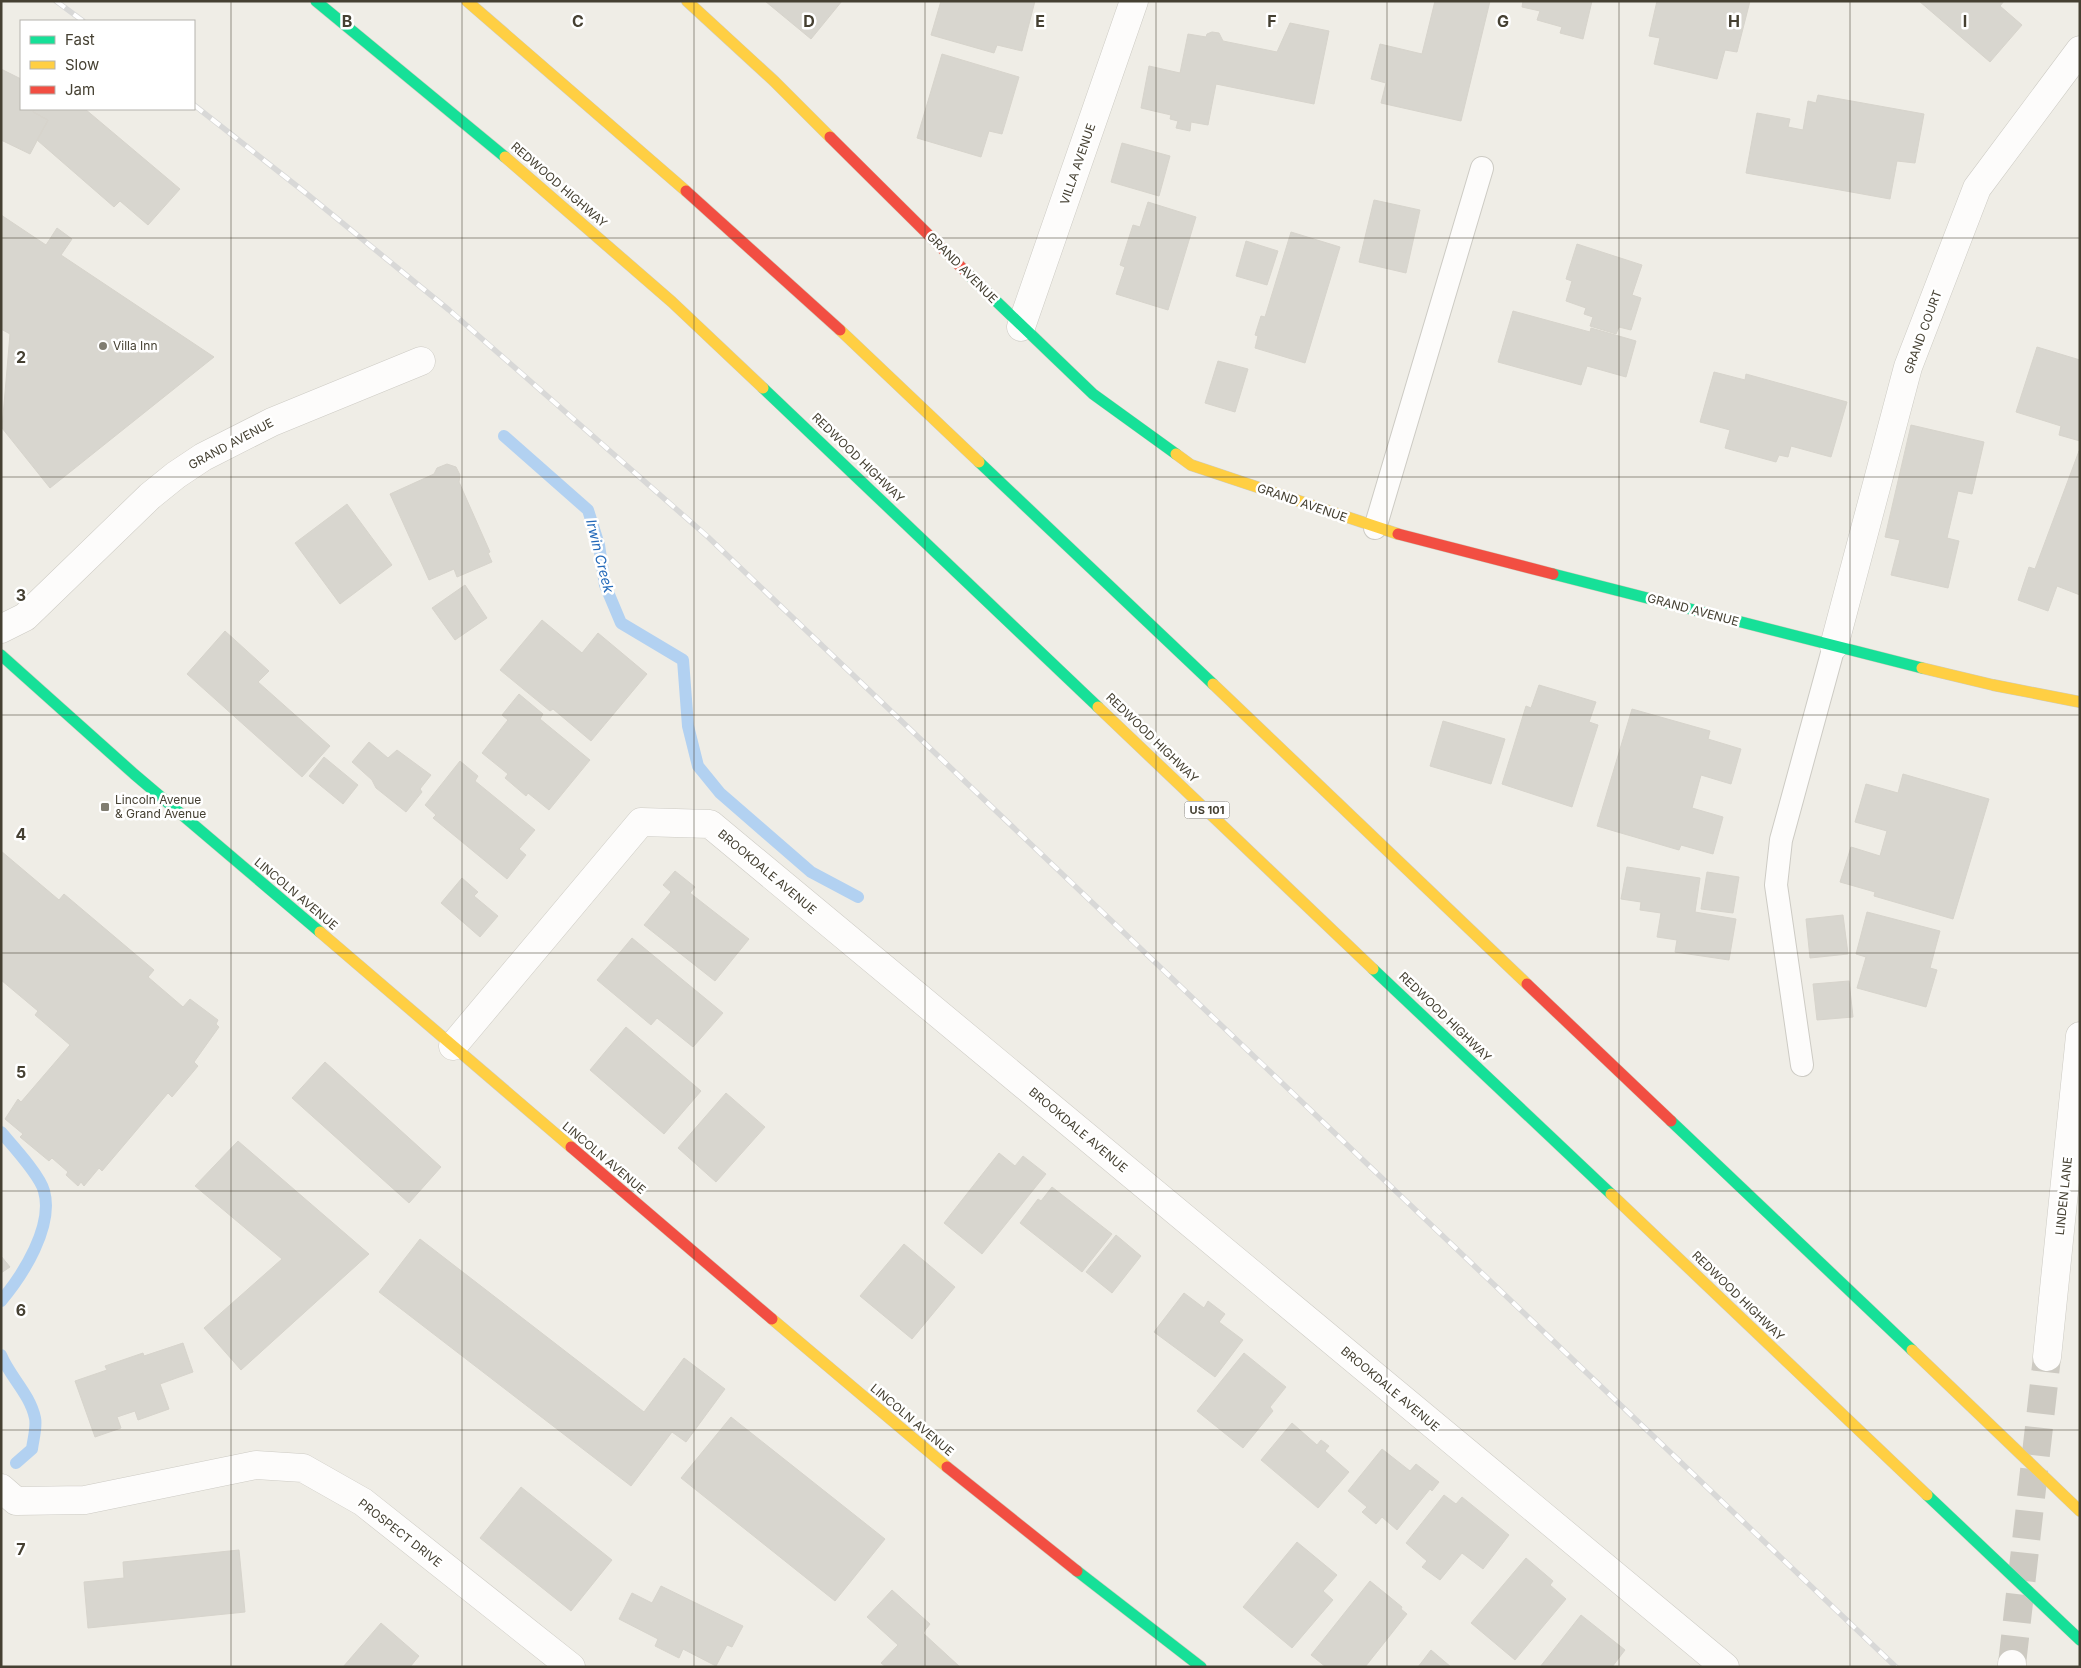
<svg xmlns="http://www.w3.org/2000/svg" width="2081" height="1668" font-family="Inter,sans-serif">
  <rect width="100%" height="100%" fill="#efede6"/>
  <g fill="none" stroke-linecap="round" stroke-linejoin="round">
    <path stroke="#b2d1f1" stroke-width="12" d="M504,436l84,74 11,35 6,40 16,38 62,37 5,66 10,40 22,27 91,79 47,25
      M1,1132c11,13 39,43 43,59 10,35 -21,84 -43,110
      M1,1355c9,22 29,39 34,63 2,9 -2,22 -3,31l-16,14"/>
  </g>
  <path fill="#d8d6cf" stroke="#d7d4cc" d="M765,1h77l-31,38z
    M941,1h94l-13,50 -25,-6 -3,8 -63,-18z
    M1435,1h55l-29,120 -80,-18 5,-20 -15,-4 9,-35 42,10z
    M1523,1h69l-9,38 -23,-6 2,-6 -25,-7 3,-9 -18,-4z
    M1657,1h93l-13,51 -12,-2 -8,29 -63,-15 6,-26 -11,-2z
    M1919,1h85l-4,5 22,19 -32,37z
    M1290,23l39,8 -15,73 -98,-20 -8,41 -17,-3 -1,9 -14,-3 2,-7 -8,-2 1,-4 -30,-7 8,-42 31,7 8,-39 18,3 1,-3 5,-2 7,1 4,8 54,11z
    M942,54l77,23 -17,57 -13,-3 -8,26 -64,-19z
    M1,69l20,10v30h14l-2,3 15,8 -18,34 -29,-14z
    M1818,95l106,19 -9,49 -18,-2 -7,38 -144,-26 11,-60 33,6 -2,8 15,3 5,-29 8,2z
    M35,109h50l95,80 -32,36 -28,-24 -6,6 -77,-67 11,-20 -15,-8z
    M1122,143l48,13 -11,40 -48,-14z
    M1374,200l46,10 -14,63 -47,-11z
    M1148,202l48,15 -28,93 -52,-16 9,-27 -5,-2 13,-40 7,2z
    M1,215l45,30 11,-17 15,11 -11,16 153,102 -164,131 -48,-60 8,-94 -9,-5z
    M1291,232l49,15 -35,116 -50,-15 3,-12 -3,-1 6,-19 4,1z
    M1246,241l32,10 -11,34 -31,-9z
    M1577,244l65,21 -10,30 9,3 -10,32 -12,-3 -3,7 -26,-8 3,-9 -9,-3 2,-6 -20,-7 6,-20 -6,-2z
    M1513,311l77,21 1,-4 45,13 -10,36 -39,-11 -6,19 -83,-23z
    M2037,347l43,13v81l-21,-6 2,-9 -45,-14z
    M1218,361l30,8 -13,43 -30,-9z
    M1714,372l31,8 1,-6 101,28 -16,55 -40,-11 -3,11 -9,-2 -3,7 -51,-14 5,-18 -30,-8z
    M1911,425l73,17 -12,52 -14,-3 -11,47 12,3 -11,47 -57,-13 9,-35 -15,-3z
    M2079,451l1,144 -23,-9 -9,25 -30,-11 11,-33 6,2z
    M447,464l9,3 4,8 -1,7 31,70 -2,1 4,9 -35,15 -3,-8 -25,11 -39,-86 44,-20 3,-6z
    M347,504l45,61 -52,39 -45,-61z
    M465,585l22,33 -32,22 -23,-32z
    M542,620l40,33 16,-20 49,41 -56,67 -38,-32 -3,2 -50,-41z
    M225,631l44,40 -11,11 72,64 -28,31 -115,-103z
    M1539,685l57,17 -7,20 9,3 -26,82 -70,-23 24,-78 5,2z
    M519,694l24,20 -3,5 50,41 -41,50 -21,-17 -2,3 -21,-18 3,-4 -26,-21 26,-33 -6,-5z
    M1632,709l78,22 -2,8 33,10 -10,35 -30,-9 -9,33 31,9 -10,37 -32,-9 -2,5 -82,-24z
    M1443,721l62,18 -14,45 -61,-18z
    M369,742l19,16 9,-8 34,25 -11,14 2,3 -16,20 -30,-24 -4,-8 -20,-18z
    M324,757l34,28 -15,19 -34,-28z
    M460,761l18,15 -3,5 60,49 -16,19 7,6 -19,24 -74,-61 3,-3 -11,-10z
    M1903,774l86,25 -36,120 -79,-23 1,-4 -35,-10 11,-35 29,9 7,-25 -32,-9 11,-38 32,9z
    M1,851l58,49 5,-6 90,76 -6,7 35,30 7,-8 28,21 -2,4 3,3 -25,35 4,4 -26,31 -4,-4 -66,78 -3,-3 -15,18 -3,-4 -3,4 -12,-11 2,-3 -16,-14 -3,3 -29,-24 3,-3 -18,-15 13,-20 3,3 49,-57 -35,-30 3,-4 -37,-31z
    M1627,867l73,11 -5,34 41,7 -7,41 -54,-8 2,-12 -20,-3 4,-24 -21,-3 1,-8 -20,-3z
    M675,871l20,16 -5,6 59,46 -34,42 -71,-56 27,-33 -8,-7z
    M1707,872l32,5 -6,36 -32,-4z
    M462,878l16,14 -4,4 24,20 -18,21 -39,-34z
    M1867,912l73,19 -10,37 7,2 -11,37 -69,-19 9,-31 -10,-3z
    M1843,915l5,39 -38,4 -4,-39z
    M632,938l91,75 -30,34 -36,-29 -6,7 -54,-45z
    M1849,981l4,36 -36,3 -4,-36z
    M626,1027l75,64 -37,43 -74,-64z
    M325,1062l116,105 -32,36 -117,-105z
    M726,1093l39,34 -49,55 -38,-34z
    M238,1141l131,113 -128,116 -37,-42 78,-69 -87,-73z
    M999,1153l16,13 8,-10 23,18 -64,80 -38,-31z
    M1052,1187l60,47 -30,38 -62,-49 18,-24 3,2z
    M1116,1235l25,21 -29,37 -26,-21z
    M420,1239l224,173 40,-54 41,31 -39,53 -14,-10 -41,54 -252,-194z
    M904,1244l51,43 -43,52 -52,-43z
    M1,1256l9,11 -9,6z
    M1184,1293l20,15 4,-7 17,13 -6,8 24,18 -28,37 -61,-45z
    M183,1343l10,29 -33,12 9,25 -31,11 -3,-9 -18,6 4,11 -26,9 -20,-56 32,-11 -2,-4 38,-13 1,3z
    M1244,1353l42,34 -16,20 3,4 -30,37 -46,-37z
    M731,1417l154,122 -50,62 -154,-123z
    M1292,1423l25,22 4,-5 8,6 -4,5 24,21 -31,36 -57,-48z
    M1382,1449l28,22 6,-7 23,18 -7,9 -2,-2 -33,41 -15,-13 -6,7 -14,-12 5,-5 -19,-16z
    M521,1487l91,73 -41,51 -91,-73z
    M1444,1495l12,9 6,-7 47,38 -26,34 -21,-16 -22,27 -18,-13 5,-6 -21,-18z
    M1297,1542l40,33 -14,16 10,9 -41,48 -49,-41z
    M239,1550l6,62 -157,16 -4,-46 40,-4 -1,-16z
    M1526,1558l27,23 -3,4 16,14 -51,61 -44,-37z
    M1370,1581l32,26 -1,2 6,5 -42,53h-39l-15,-12z
    M661,1586l82,40 -11,21 -5,-2 -11,21 -33,-17 -4,9 -24,-12 3,-7 -39,-20 13,-26 20,10z
    M892,1590l38,34 -7,9 37,34h-74l-5,-4 17,-18 -31,-28z
    M1581,1615l44,35 -13,17h-72z
    M381,1623l38,33 -9,11h-67z
    M1431,1650l20,17h-33z"/>
  <g fill="none" stroke-linecap="round" stroke-linejoin="round">
    <path stroke="#cdcac2" stroke-width="28" stroke-dasharray="28 14" stroke-linecap="butt" d="M2012,1664l35,-307"/>
    <defs>
      <path id="lane" d="M1375,528l107,-360
        M1802,1065l-26,-180 5,-45 53,-194"/>
      <path id="street" d="M1021,327l113,-326
        M1,629l24,-12 125,-121 26,-21 27,-18 69,-35 149,-61
        M1834,646l74,-279 69,-179 103,-138
        M453,1046l188,-224 69,2 1015,843
        M2047,1357l33,-321
        M1,1488l15,13 69,-1 171,-35 47,3 60,34 208,165
        M2012,1667v-3"/>
      <path id="fast" d="M316,1l189,156
        M969,275l124,119 83,60
        M763,388l335,319
        M979,462l234,222
        M1553,574l369,94
        M1,655l133,119 186,158
        M1373,969l238,225
        M1671,1121l241,229
        M1927,1495l153,145
        M1077,1571l124,96"/>
      <path id="slow" d="M467,1l219,190
        M687,1l87,80 56,56
        M505,157l167,145 91,86
        M840,330l139,132
        M1176,454l15,11 207,69
        M1922,668l71,17 87,17
        M1213,684l314,300
        M1098,707l275,262
        M320,932l251,215
        M1611,1194l316,301
        M772,1319l175,148
        M1912,1350l168,161"/>
      <path id="jam" d="M830,137l139,138
        M686,191l154,139
        M1398,534l155,40
        M1527,984l144,137
        M571,1147l201,172
        M947,1467l130,104"/>
    </defs>
    <use href="#lane" stroke="#cdcbc4" stroke-width="24"/>
    <use href="#street" stroke="#cdcbc4" stroke-width="29"/>
    <use href="#fast" stroke="#cfccbc" stroke-width="12"/>
    <use href="#slow" stroke="#cfccbc" stroke-width="12"/>
    <use href="#jam" stroke="#cfccbc" stroke-width="12"/>
    <use href="#lane" stroke="#fdfcfb" stroke-width="22"/>
    <use href="#street" stroke="#fdfcfb" stroke-width="28"/>
    <use href="#fast" stroke="#16e098" stroke-width="11"/>
    <use href="#slow" stroke="#ffcf43" stroke-width="11"/>
    <use href="#jam" stroke="#f24e42" stroke-width="11"/>
    <defs>
      <path id="rail" d="M56,1l27,20
        M194,105l113,89 142,116 259,227 1188,1130"/>
    </defs>
    <use href="#rail" stroke="#d8d8d7" stroke-width="5.5"/>
    <use href="#rail" stroke="#fff" stroke-width="4" stroke-dasharray="11" stroke-linecap="butt"/>
  </g>
  <path fill="none" stroke="#454032" stroke-width="1" stroke-opacity="0.55" d="M231,1v1666M462,1v1666M694,1v1666M925,1v1666M1156,1v1666M1387,1v1666M1619,1v1666M1850,1v1666M1,238h2079M1,477h2079M1,715h2079M1,953h2079M1,1191h2079M1,1430h2079"/>
  <g fill="#807d71" stroke="#fff" stroke-width="2">
    <circle cx="103" cy="346" r="5"/>
    <rect x="100" y="802" width="10" height="10" rx="2.5"/>
  </g>
  <g text-anchor="middle" stroke-width="5" stroke-linejoin="round" paint-order="stroke">
    <rect fill="#fff" stroke="#7d7970" stroke-width="1" x="1184.5" y="801.5" width="45" height="17" rx="4"/>
    <g font-size="11" font-weight="bold" fill="#454032">
      <text x="1207" y="814">US 101</text>
    </g>
    <g font-size="12" fill="#454032" stroke="#fff">
      <text transform="translate(1078 164) rotate(-71)" y="4">VILLA AVENUE</text>
      <text transform="translate(559 185) rotate(41)" y="4">REDWOOD HIGHWAY</text>
      <text transform="translate(962 268) rotate(45)" y="4">GRAND AVENUE</text>
      <text transform="translate(1923 332) rotate(-70)" y="4">GRAND COURT</text>
      <text transform="translate(231 444) rotate(-28)" y="4">GRAND AVENUE</text>
      <text transform="translate(858 458) rotate(44)" y="4">REDWOOD HIGHWAY</text>
      <text transform="translate(1302 503) rotate(19)" y="4">GRAND AVENUE</text>
      <text transform="translate(1693 610) rotate(15)" y="4">GRAND AVENUE</text>
      <text transform="translate(1152 738) rotate(44)" y="4">REDWOOD HIGHWAY</text>
      <text transform="translate(767 872) rotate(40)" y="4">BROOKDALE AVENUE</text>
      <text transform="translate(296 894) rotate(40)" y="4">LINCOLN AVENUE</text>
      <text transform="translate(1445 1017) rotate(44)" y="4">REDWOOD HIGHWAY</text>
      <text transform="translate(1078 1130) rotate(40)" y="4">BROOKDALE AVENUE</text>
      <text transform="translate(604 1158) rotate(40)" y="4">LINCOLN AVENUE</text>
      <text transform="translate(2064 1196) rotate(-84)" y="4">LINDEN LANE</text>
      <text transform="translate(1738 1296) rotate(44)" y="4">REDWOOD HIGHWAY</text>
      <text transform="translate(1390 1389) rotate(40)" y="4">BROOKDALE AVENUE</text>
      <text transform="translate(912 1420) rotate(40)" y="4">LINCOLN AVENUE</text>
      <text transform="translate(400 1533) rotate(38)" y="4">PROSPECT DRIVE</text>
    </g>
    <g font-size="12" fill="#454032" stroke="#fff" text-anchor="start">
      <text x="113" y="350">Villa Inn</text>
      <text x="115" y="804">Lincoln Avenue<tspan x="115" dy="14">&amp; Grand Avenue</tspan></text>
    </g>
    <g font-size="14" font-style="italic" fill="#2369b9" stroke="#fff">
      <text transform="translate(600 556) rotate(76)" y="5">Irwin Creek</text>
    </g>
  </g>
  <g font-size="16" text-anchor="middle" font-weight="bold" fill="#454032" stroke="#fff" stroke-width="5" stroke-linejoin="round" paint-order="stroke">
    <text x="347" y="27">B</text>
    <text x="578" y="27">C</text>
    <text x="809" y="27">D</text>
    <text x="1040" y="27">E</text>
    <text x="1272" y="27">F</text>
    <text x="1503" y="27">G</text>
    <text x="1734" y="27">H</text>
    <text x="1965" y="27">I</text>
    <text x="21" y="363">2</text>
    <text x="21" y="601">3</text>
    <text x="21" y="840">4</text>
    <text x="21" y="1078">5</text>
    <text x="21" y="1316">6</text>
    <text x="21" y="1555">7</text>
  </g>
  <rect width="2081" height="1668" fill="none" stroke="#454032" stroke-width="5"/>
  <rect x="20" y="20" width="175" height="90" fill="#ffffff" stroke="#b5b3ad"/>
  <rect x="30" y="36" width="25" height="8" fill="#16e098" stroke="#b5b3ad"/>
  <text x="65" y="45" font-size="15" fill="#454032">Fast</text>
  <rect x="30" y="61" width="25" height="8" fill="#ffcf43" stroke="#b5b3ad"/>
  <text x="65" y="70" font-size="15" fill="#454032">Slow</text>
  <rect x="30" y="86" width="25" height="8" fill="#f24e42" stroke="#b5b3ad"/>
  <text x="65" y="95" font-size="15" fill="#454032">Jam</text>
</svg>
